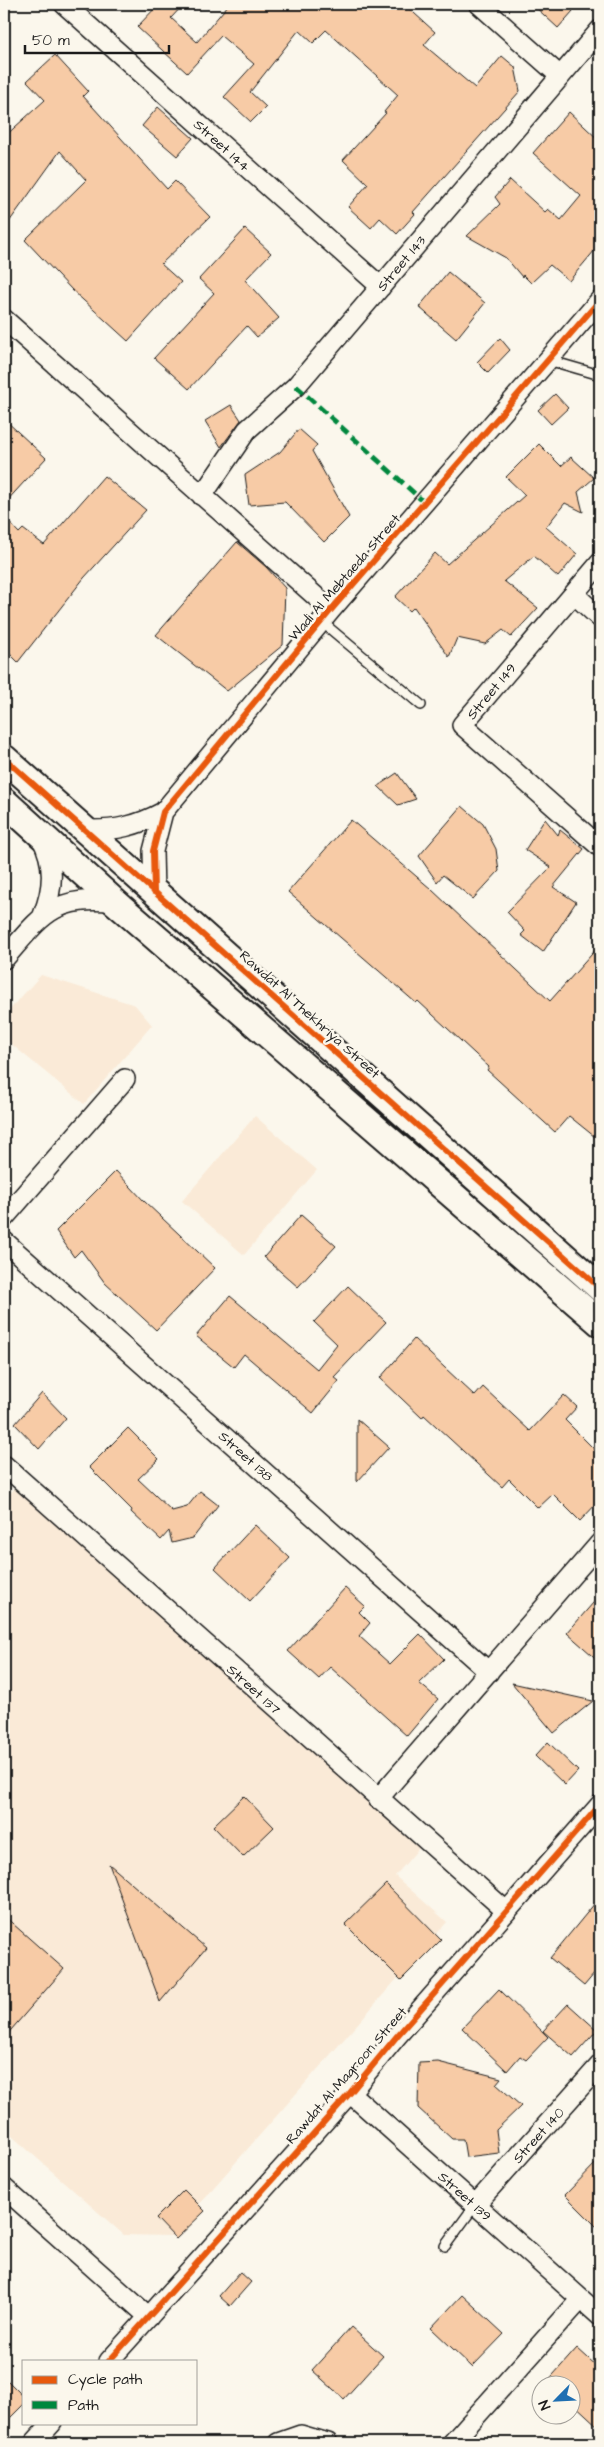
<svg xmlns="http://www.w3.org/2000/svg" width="604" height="2447" font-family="'Architects Daughter',sans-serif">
  <rect width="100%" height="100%" fill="#fbf7ec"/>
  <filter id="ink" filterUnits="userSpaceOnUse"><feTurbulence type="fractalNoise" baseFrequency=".02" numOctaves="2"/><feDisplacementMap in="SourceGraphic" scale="10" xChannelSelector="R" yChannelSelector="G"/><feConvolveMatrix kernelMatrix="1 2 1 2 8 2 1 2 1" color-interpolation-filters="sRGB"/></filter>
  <g filter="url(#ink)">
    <path fill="#faead7" d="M41,975l94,30 17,20 -68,79 -80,-66v-22z
      M255,1116l62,54 -73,85 -62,-54z
      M15,1488l405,359 -25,29 52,46 -276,314 -47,-1 -120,-106v-628z"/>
    <path fill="#f7cba6" stroke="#1c1c1c" d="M159,4h25l-13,14 26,24 32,-38h175l31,28 -11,13 51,43 27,-32 13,11 5,24 -107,121 2,2 -18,20 -17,-16 -9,10 -23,-21 20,-23 -25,-24 43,-47 -2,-1 14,-17 -72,-65 -13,13 -14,-13 -49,62 16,15 -15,15 -27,-25 30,-33 -33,-28 -34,37 -50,-46z
      M532,4h33l8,7 -15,17z
      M55,55l33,36 -5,5 84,93 8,-8 35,36 -49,47 20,18 -53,59 -56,-51 -47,-50 61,-60 -26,-29 -56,78v-92l41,-37 -18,-19z
      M158,107l35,31 -16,18 -35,-30z
      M569,112l31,29v103l-31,37 -19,-16 -19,18 -8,-8 -1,2 -16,-19 -39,-22 33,-32 -5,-7 15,-17 35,32 3,-3 13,11 20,-24 -48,-43z
      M245,229l26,24 -26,27 34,38 -22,19 -10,-11 -58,63 -35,-31 60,-65 -15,-14z
      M448,272l37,31 -29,36 -37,-32z
      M500,338l10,12 -22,23 -11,-11z
      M555,394l13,14 -17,16 -13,-14z
      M231,405l10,15 -20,27 -16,-26z
      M4,419l42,39 -42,46z
      M299,429l18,16 -5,6 37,66 -25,25 -39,-40 -36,3 -4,-30 35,-23z
      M539,444l22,22 10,-9 23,21 -16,14 5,20 -18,-9 -19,24 31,27 -19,23 -24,-21 -30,25 34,27 -27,29 -8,-7 -18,14 -28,-6 -8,19 -35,-50 -4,4 -15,-14 40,-44 12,11 78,-69 -19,-18z
      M104,476l42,34 -62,68 -66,84 -14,-14v-131l15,16 4,-4 21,16z
      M237,542l29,25 19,21 -2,57 -56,46 -71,-56z
      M397,773l19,26 -18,6 -20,-19z
      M462,806l21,18 13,25 3,22 -26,28 -30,-24 -6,7 -18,-26z
      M545,819l13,16 2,-5 24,19 -31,38 23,15 -33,50 -22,-17 4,-4 -18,-19 44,-45 -26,-17z
      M351,820l80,69 119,112 50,-56v196l-31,-25 -14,16 -68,-62 2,-3 -71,-66 -2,2 -128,-111z
      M116,1171l28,30 71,67 -59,62 -51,-47 -24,-33 -7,7 -18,-26z
      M301,1215l35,31 -38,41 -34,-30z
      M348,1286l38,36 -52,55 5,4 -26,32 -69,-59 -10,13 -38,-31 34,-40 87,73 20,-25 -23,-22z
      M414,1339l61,57 8,-9 47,44 34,-36 13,12 -12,13 35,35v45l-20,21 -27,-27 -15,14 -29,-29 -7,8 -78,-72 -2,3 -42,-40z
      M42,1393l24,25 -27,31 -24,-25z
      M357,1419l32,28 -32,35z
      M128,1428l31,31 -21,20 34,32 15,-4 13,-16 18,14 -25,33 -21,5 -3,-12 -8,9 -30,-28 1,-2 -43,-43z
      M255,1525l35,33 -40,43 -35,-33z
      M345,1588l20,18 -6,6 11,11 -11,13 31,28 30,-30 24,25 -25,24 19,16 -31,37 -77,-69 -11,12 -31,-28z
      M600,1595v67l-33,-29z
      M512,1683l81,18 -39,32z
      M548,1742l30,29 -13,14 -30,-29z
      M244,1796l30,31 -31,30 -30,-31z
      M109,1864l97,84 -46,54z
      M386,1884l55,56 -40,40 -56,-56z
      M600,1897v70l-16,19 -34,-28z
      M4,1916l60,53 -60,69z
      M499,1989l49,48 -22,23 -6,-4 -13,15 -45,-43z
      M568,2004l29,26 -24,27 -30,-26z
      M438,2062l63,16 -5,6 25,22 -25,24 3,23 -33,4 -3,-18h-11l-34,-31 1,-45z
      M600,2159v71l-35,-35z
      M184,2190l21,21 -29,28 -20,-21z
      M240,2272l11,10 -21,24 -11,-10z
      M462,2295l42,39 -32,33 -41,-39z
      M351,2327l32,29 -39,43 -32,-29z
      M577,2348l23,21v59l-28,-26v-18h-27z
      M4,2377l20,20v7l-20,20z"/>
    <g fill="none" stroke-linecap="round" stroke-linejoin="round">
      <defs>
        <path id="lane" d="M548,360l52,15
          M322,622l99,83
          M445,2246l30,-41"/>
        <path id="street" d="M64,4l317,283
          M479,4l81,72
          M4,319l327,291
          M202,496l45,-66 49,-44 304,-356
          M600,563l-138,162 138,122
          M574,594l26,24
          M85,830c30,1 52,-4 78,-18
          M41,837c14,27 13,50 2,78
          M154,892l-1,-41 10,-39 168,-202 269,-310
          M4,959c37,-42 49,-65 111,-57
          M4,1218l121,-139
          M4,1241l485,431
          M4,1465l502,446
          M378,1799l222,-256
          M350,2093l250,223
          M4,2188l145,129
          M475,2205l125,-140
          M109,2361l241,-268 47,-57 203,-231
          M34,2443l18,-20
          M278,2443l23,-8 27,8
          M452,2443l129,-144"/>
        <path id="secondary" d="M4,758l596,530
          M4,801l111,101 485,421"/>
      </defs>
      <use href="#lane" stroke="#1c1c1c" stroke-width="12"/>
      <use href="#street" stroke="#1c1c1c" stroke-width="22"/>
      <use href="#secondary" stroke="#1c1c1c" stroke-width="30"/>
      <use href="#lane" stroke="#fbf7ec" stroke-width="9"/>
      <use href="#street" stroke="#fbf7ec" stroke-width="19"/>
      <use href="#secondary" stroke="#fbf7ec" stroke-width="26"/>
      <path stroke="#00873e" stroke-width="5" stroke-dasharray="10 5" stroke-linecap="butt" d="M296,386l129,117"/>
      <defs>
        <path id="cycleway" d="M4,758l596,530
          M154,892l-1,-41 10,-39 168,-202 269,-310
          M109,2361l241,-268 47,-57 203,-231"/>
      </defs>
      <use href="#cycleway" stroke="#fbf7ec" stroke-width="9"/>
      <use href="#cycleway" stroke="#e8590c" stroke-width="6"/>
    </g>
  </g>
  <g text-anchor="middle" stroke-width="5" stroke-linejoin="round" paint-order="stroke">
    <g font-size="14" fill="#1c1c1c" stroke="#fbf7ec">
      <text transform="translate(222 145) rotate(42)" y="5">Street 144</text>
      <text transform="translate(401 263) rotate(-50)" y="5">Street 143</text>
      <text transform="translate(344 577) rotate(-49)" y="5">Wadi Al Mebtaeda Street</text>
      <text transform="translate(491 691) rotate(-50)" y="5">Street 149</text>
      <text transform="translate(310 1014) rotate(42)" y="5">Rawdat Al Thekhriya Street</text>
      <text transform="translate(246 1456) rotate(42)" y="5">Street 138</text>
      <text transform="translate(254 1689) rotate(42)" y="5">Street 137</text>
      <text transform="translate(346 2075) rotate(-49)" y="5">Rawdat Al Magroon Street</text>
      <text transform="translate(538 2135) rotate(-48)" y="5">Street 140</text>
      <text transform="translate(465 2196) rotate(42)" y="5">Street 139</text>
    </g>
  </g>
  <rect width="604" height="2447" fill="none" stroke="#fbf7ec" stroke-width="20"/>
  <rect x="10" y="10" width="584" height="2427" fill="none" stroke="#1c1c1c" stroke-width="2" filter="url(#ink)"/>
  <rect x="22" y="2360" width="175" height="65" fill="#fbf7ec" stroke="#a29f99"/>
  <rect x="32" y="2376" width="25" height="8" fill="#e8590c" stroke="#a29f99"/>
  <text x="68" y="2384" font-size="15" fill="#1c1c1c">Cycle path</text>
  <rect x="32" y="2401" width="25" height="8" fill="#00873e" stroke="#a29f99"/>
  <text x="68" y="2410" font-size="15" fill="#1c1c1c">Path</text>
  <g transform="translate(556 2400) rotate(246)"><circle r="24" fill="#fbf7ec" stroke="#a29f99"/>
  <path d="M0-4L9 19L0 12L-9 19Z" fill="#1f6fb2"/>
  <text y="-8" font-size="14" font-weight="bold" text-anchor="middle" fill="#1c1c1c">N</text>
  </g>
  <path d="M25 45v8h144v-8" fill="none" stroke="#1c1c1c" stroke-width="2.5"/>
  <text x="32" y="45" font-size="15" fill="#1c1c1c" stroke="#fbf7ec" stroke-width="4" paint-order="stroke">50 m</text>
</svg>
